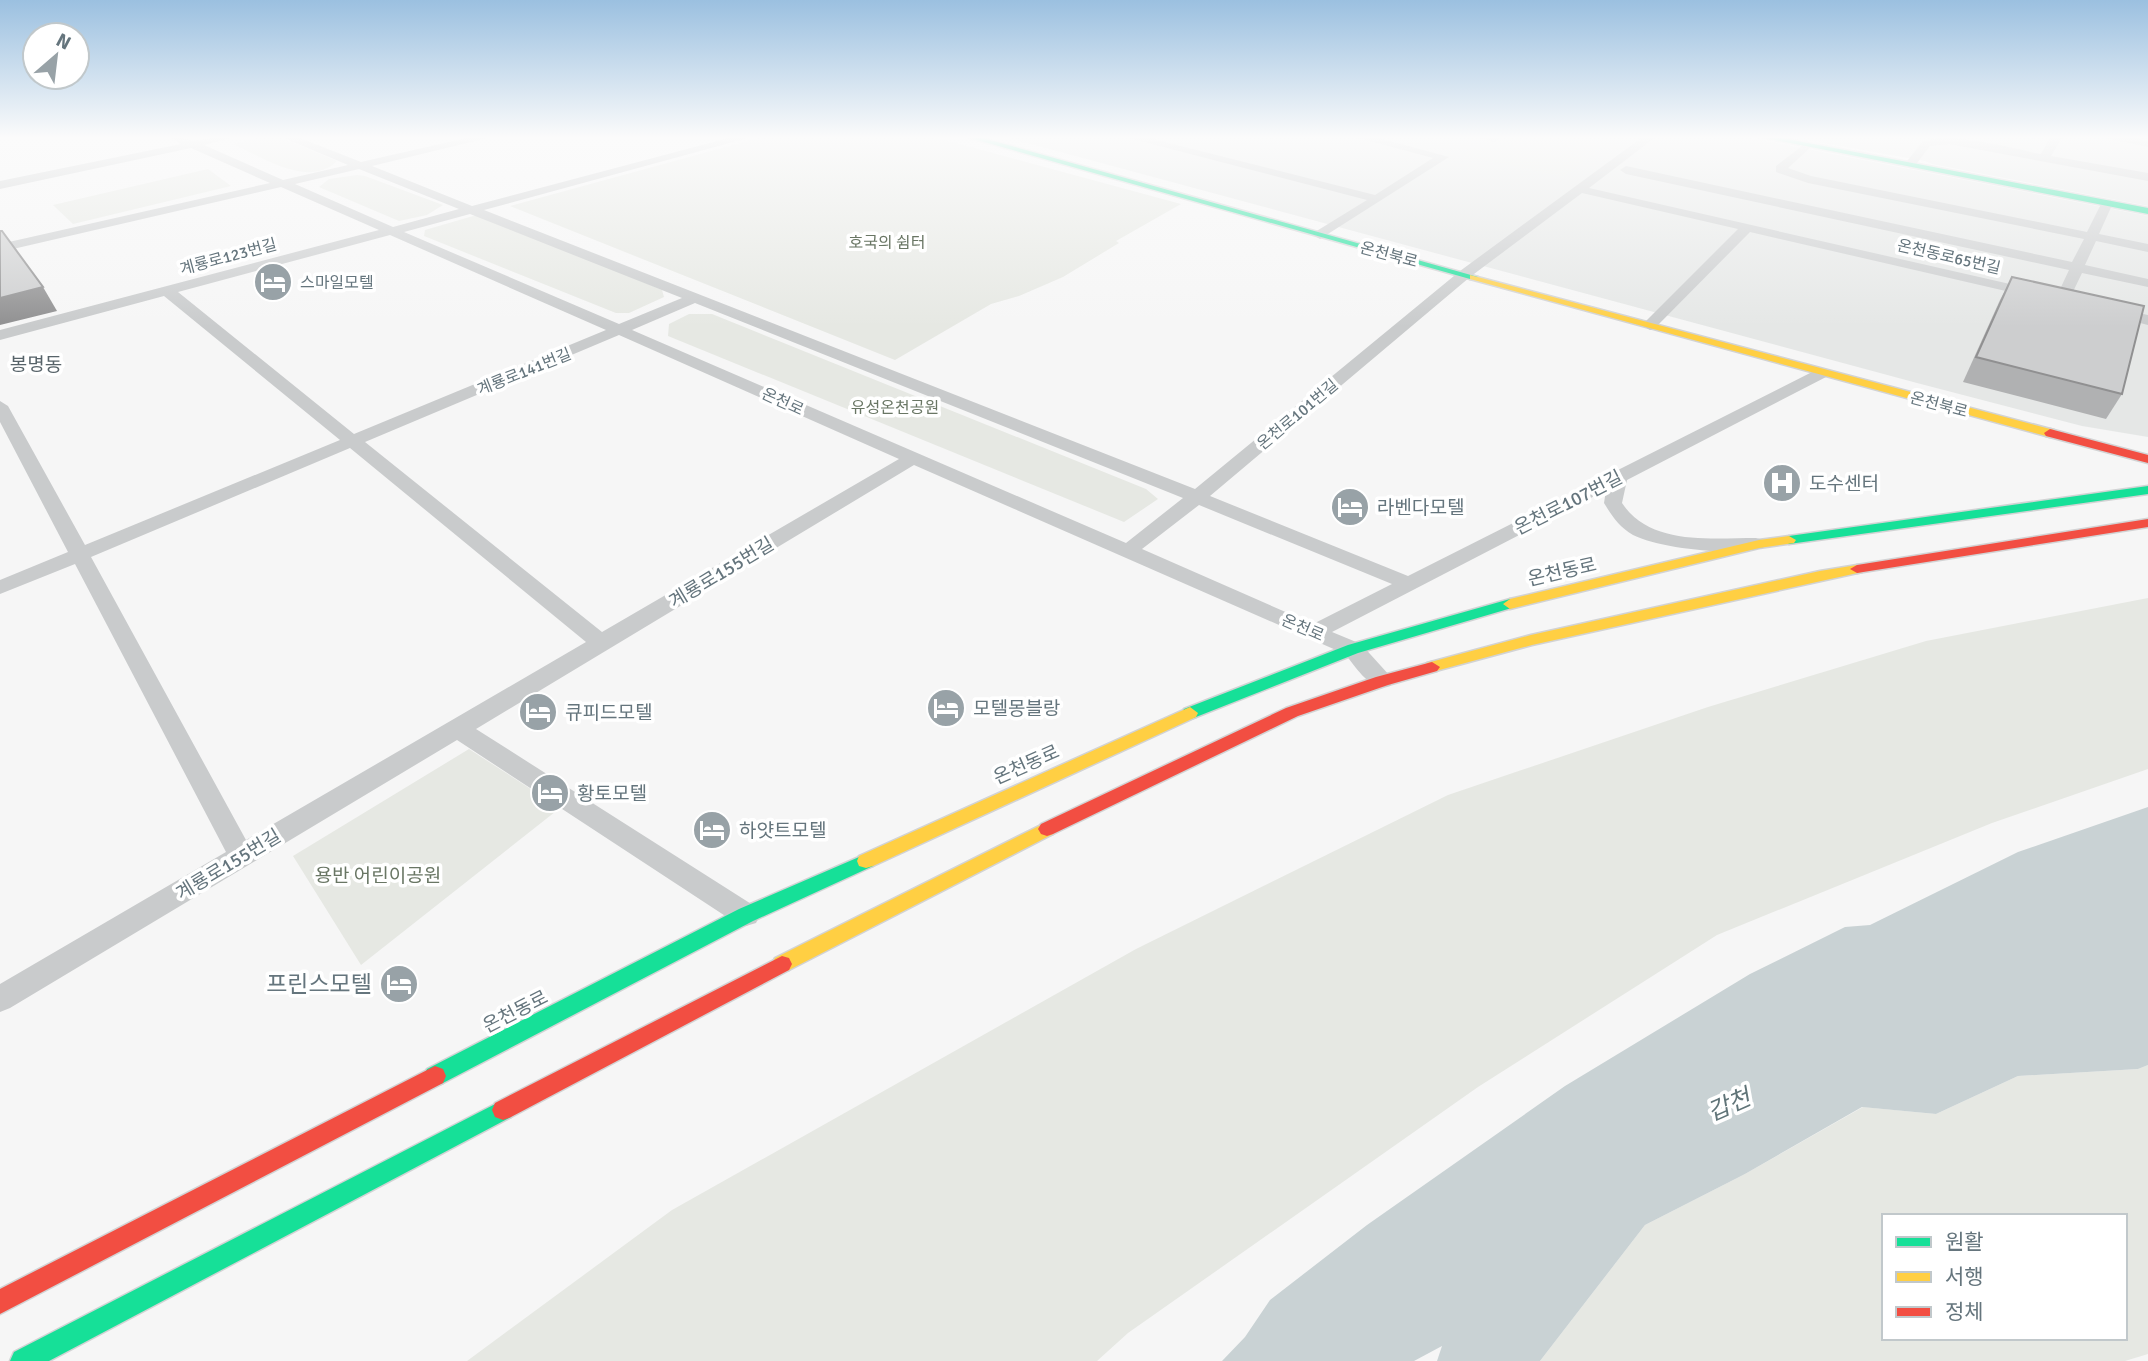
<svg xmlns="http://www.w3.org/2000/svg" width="2148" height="1361" font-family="Signika,'Noto Sans KR',sans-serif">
  <rect width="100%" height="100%" fill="#f6f6f6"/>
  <path fill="#e5e7e6" d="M1001,136h740l407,80v221l-66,-11 -165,-43z
    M1784,136h364v70l-216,-42 -7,-3z"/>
  <path fill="#e6e8e3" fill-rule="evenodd" d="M264,136h13l60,25c-28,28 -75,-4 -104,-17z
    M766,136h164l251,68 -65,37 3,2 -56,34 -44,19 -28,8 -96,56 -385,-154z
    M1491,136h75l40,8 -43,33 -101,-22z
    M208,169l23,17 -158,38 -20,-19z
    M357,175l8,1 78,29 -16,10 -28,6 -80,-34 10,-8z
    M480,214l182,76 2,7 -35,16h-13l-192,-77 1,-6z
    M689,314h23l434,175 12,10 -34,23 -456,-186 1,-12z
    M2148,598v171l-156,54 -275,112 -239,152 -350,246 -31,28h-630l205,-151 464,-261 312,-154 260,-88 218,-66z
    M469,749l91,59 -199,157 -68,-109z
    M2148,1065v289l-23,7h-585l105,-136 100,-51 118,-67 73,7 82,-38 120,-7zM1884,1216h241v122h-241z"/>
  <path fill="#c9d2d4" d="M2148,807v258l-10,4 -120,7 -82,38 -74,-7 -117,67 -100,51 -105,136h-103l5,-15 -28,15h-192l23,-24 25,-37 97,-75 198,-139 185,-112 95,-47 25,-2 148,-73z"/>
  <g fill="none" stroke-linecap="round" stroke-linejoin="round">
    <defs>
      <path id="fast" d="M963,136h13l502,141 -8,2z
        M1755,136h17l376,72v6z
        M2148,486v8l-359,50 -7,-4 7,-4z
        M1510,599l7,5 -2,3 -157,46 -162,64 -6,2 -8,-6 2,-4 164,-64z
        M866,854l7,2 2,5 -2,5 -120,55 -310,162 -8,3 -8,-3 -3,-7 3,-7 312,-160z
        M503,1100l8,3 3,7 -3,7 -462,244h-39l4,-9z"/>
      <path id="slow" d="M1470,275l584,155 2,3 -6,4 -4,-1 -576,-157z
        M1789,536l7,4 -2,3 -35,5 -249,61 -7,-5 7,-5 249,-59z
        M1857,565l5,1 2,3 -2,3 -330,73 -100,27 -8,-5 3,-4 104,-28 289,-64z
        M1190,707l8,6 -2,4 -323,149 -7,2 -7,-2 -2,-5 2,-5z
        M1047,822l6,2 3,5 -3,5 -264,136 -7,2 -7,-2 -3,-6 3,-6z"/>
      <path id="jam" d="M2050,429l98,26v8l-102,-27 -2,-3z
        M2148,519v8l-291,46 -7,-4 7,-4z
        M1432,662l8,5 -3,4 -49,14 -90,31 -245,118 -6,2 -6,-2 -3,-5 3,-5 245,-116 90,-31z
        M782,956l7,2 3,6 -3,6 -278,147 -8,3 -8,-3 -3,-7 3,-7z
        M435,1066l8,3 3,7 -3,7 -443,231v-25z"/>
    </defs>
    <use href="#fast" stroke="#d2d3d4" stroke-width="3"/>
    <use href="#slow" stroke="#d2d3d4" stroke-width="3"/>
    <use href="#jam" stroke="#d2d3d4" stroke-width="3"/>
    <path fill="#c9cbcc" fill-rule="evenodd" d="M167,136c11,0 21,5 30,4 14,-1 27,-4 42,-4l-35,9 79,35 65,-15 -69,-29h16l66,26 114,-26h21l-124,30 100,40 264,-70h19l-271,74 711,279 265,-218 184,-135h13l-68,52 447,102 7,4 -7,4 -286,-66 -95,96 -5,2 -8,-5 96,-96 -156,-36 -112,84 -260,219 198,80 408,-206h12l2,3 -2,3 -201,104 -5,23c28,43 90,35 134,35l7,2 3,4 -3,4c-30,8 -102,1 -130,-13 -14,-8 -21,-19 -29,-32l2,-13 -274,142 29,12 29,32 3,5 -3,5c-20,6 -33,-18 -45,-32l-431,-189 -438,264 280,178 4,8 -4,8 -10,3 -10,-3 -279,-183 -447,268 -10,4v-28l226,-132 -151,-288 -75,30v-14l68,-28 -68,-130v-21l8,5 77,139 255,-105 -176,-144 -164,44v-10l379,-100 -98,-43 -281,65v-8l270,-61 -79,-35 -191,41v-8l181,-37zM359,169l100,40 -66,18 -98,-43zM470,214l212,84 -63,26 -215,-92zM390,235l216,95 -252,104 -176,-142zM695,303l488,195 -57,45 -494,-213zM619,335l280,124 -297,173 -237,-190zM350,448l236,194 -340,198 -155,-283zM1199,505l193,79 -79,40 -171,-75z
      M1121,136h20l234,59 58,-37 -82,-22h20l78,21 -129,82 -7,-4 2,-3 52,-32z
      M1475,136h21l4,3 -6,3z
      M2051,136h12l-12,20 97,17v8l-199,-37 -19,2 -16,21 -10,-2 19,-24c38,-8 80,6 118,13z
      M2096,136h26l26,5v6z
      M1807,142l4,1v4l-23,21 23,8 276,56 16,-32h8l2,3 -14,31 49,10v8l-52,-11 -11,24 63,14v8l-66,-14 -13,27 -7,4 -7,-4 14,-30 -443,-96 -6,-4 6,-4 446,96 12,-23 -276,-56 -32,-11v-6z
      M2110,307l38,8v10l-43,-11 -2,-3z"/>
    <use href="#fast" fill="#16e098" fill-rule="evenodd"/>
    <use href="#slow" fill="#ffcf43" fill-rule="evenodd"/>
    <use href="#jam" fill="#f24e42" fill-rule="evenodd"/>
  </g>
  <path fill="#b0b1b2" d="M2012,277l110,117 -16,25 -143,-37 37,-82z"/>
  <path fill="#909091" d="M43,287l14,24 -57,14v-27z"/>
  <path fill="#cdcecf" stroke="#909091" stroke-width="2" d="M0,231h2l41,56 -43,11z
    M2012,277l132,29 -22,88 -146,-37z"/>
  <linearGradient id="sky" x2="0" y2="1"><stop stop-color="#9bc0e0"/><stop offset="0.42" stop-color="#fbfbfb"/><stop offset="1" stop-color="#fbfbfb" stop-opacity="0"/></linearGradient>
  <rect width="2148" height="327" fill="url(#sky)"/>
  <defs>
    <symbol id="hotel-disc" viewBox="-11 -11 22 22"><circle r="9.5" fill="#98a2a7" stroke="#fff"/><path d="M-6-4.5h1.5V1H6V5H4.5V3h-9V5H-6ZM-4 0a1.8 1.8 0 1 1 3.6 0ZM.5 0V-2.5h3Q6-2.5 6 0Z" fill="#fff"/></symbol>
    <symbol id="hospital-disc" viewBox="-11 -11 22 22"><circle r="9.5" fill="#98a2a7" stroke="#fff"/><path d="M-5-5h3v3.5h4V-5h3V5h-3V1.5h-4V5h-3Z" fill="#fff"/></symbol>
  </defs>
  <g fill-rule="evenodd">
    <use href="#hotel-disc" x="251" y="260" width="44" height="44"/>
    <use href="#hospital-disc" x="1760" y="461" width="44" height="44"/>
    <use href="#hotel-disc" x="1328" y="485" width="44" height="44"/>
    <use href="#hotel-disc" x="924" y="686" width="44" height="44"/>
    <use href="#hotel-disc" x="516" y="690" width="44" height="44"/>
    <use href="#hotel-disc" x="528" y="771" width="44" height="44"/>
    <use href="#hotel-disc" x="690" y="808" width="44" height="44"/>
    <use href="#hotel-disc" x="377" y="962" width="44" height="44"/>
  </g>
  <g text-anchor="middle" stroke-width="7" stroke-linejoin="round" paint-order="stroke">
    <g font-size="16" fill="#697664" stroke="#fff">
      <text x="887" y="248">호국의 쉼터</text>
      <text x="895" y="413">유성온천공원</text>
    </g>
    <g font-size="16" fill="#65757d" stroke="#fff">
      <text transform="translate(1389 254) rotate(15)" y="6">온천북로</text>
      <text transform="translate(228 256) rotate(-15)" y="6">계룡로123번길</text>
      <text transform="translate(1949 256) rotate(13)" y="6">온천동로65번길</text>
      <text transform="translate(524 371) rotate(-22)" y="6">계룡로141번길</text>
      <text transform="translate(783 401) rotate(24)" y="6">온천로</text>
      <text transform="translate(1939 404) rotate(15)" y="6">온천북로</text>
      <text transform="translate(1297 414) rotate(-40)" y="6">온천로101번길</text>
      <text transform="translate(1303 627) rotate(23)" y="6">온천로</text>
    </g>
    <g font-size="16" fill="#65757d" stroke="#fff" text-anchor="start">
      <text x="300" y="288">스마일모텔</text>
    </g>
    <g font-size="19" fill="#576369" stroke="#fff">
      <text x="36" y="371">봉명동</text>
    </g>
    <g font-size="19" fill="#65757d" stroke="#fff" text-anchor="start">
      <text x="1809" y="490">도수센터</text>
      <text x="1377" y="514">라벤다모텔</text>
      <text x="973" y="715">모텔몽블랑</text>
      <text x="565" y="719">큐피드모텔</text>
      <text x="577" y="800">황토모텔</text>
      <text x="739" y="837">하얏트모텔</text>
    </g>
    <g font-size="19" fill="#65757d" stroke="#fff">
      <text transform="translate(1568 502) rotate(-27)" y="7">온천로107번길</text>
      <text transform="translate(1562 571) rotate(-13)" y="7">온천동로</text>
      <text transform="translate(721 572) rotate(-31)" y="7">계룡로155번길</text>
      <text transform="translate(1026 764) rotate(-24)" y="7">온천동로</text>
      <text transform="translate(228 864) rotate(-31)" y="7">계룡로155번길</text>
      <text transform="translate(515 1011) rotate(-27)" y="7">온천동로</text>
    </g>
    <g font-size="19" fill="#697664" stroke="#fff">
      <text x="378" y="882">용반 어린이공원</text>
    </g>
    <g font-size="23" fill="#65757d" stroke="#fff" text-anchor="end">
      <text x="372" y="992">프린스모텔</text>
    </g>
    <g font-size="24" font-style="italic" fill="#607478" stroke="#fff">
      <text transform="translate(1729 1105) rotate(-24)" y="8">갑천</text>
    </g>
  </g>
  <rect x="1882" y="1214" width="245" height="126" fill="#ffffff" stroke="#c1c8cb" stroke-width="2"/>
  <rect x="1896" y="1237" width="35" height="10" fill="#16e098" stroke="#c1c8cb" stroke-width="2"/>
  <text x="1945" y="1249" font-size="21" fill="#65757d">원활</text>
  <rect x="1896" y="1272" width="35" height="10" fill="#ffcf43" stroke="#c1c8cb" stroke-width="2"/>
  <text x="1945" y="1284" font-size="21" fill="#65757d">서행</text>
  <rect x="1896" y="1307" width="35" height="10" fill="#f24e42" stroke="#c1c8cb" stroke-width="2"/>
  <text x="1945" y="1319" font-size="21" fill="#65757d">정체</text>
  <g transform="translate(56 56) rotate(28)"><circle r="33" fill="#ffffff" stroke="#c1c8cb" stroke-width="2"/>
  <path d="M0-5L12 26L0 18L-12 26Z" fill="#98a2a7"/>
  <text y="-10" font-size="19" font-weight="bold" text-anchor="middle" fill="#65757d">N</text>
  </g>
</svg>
